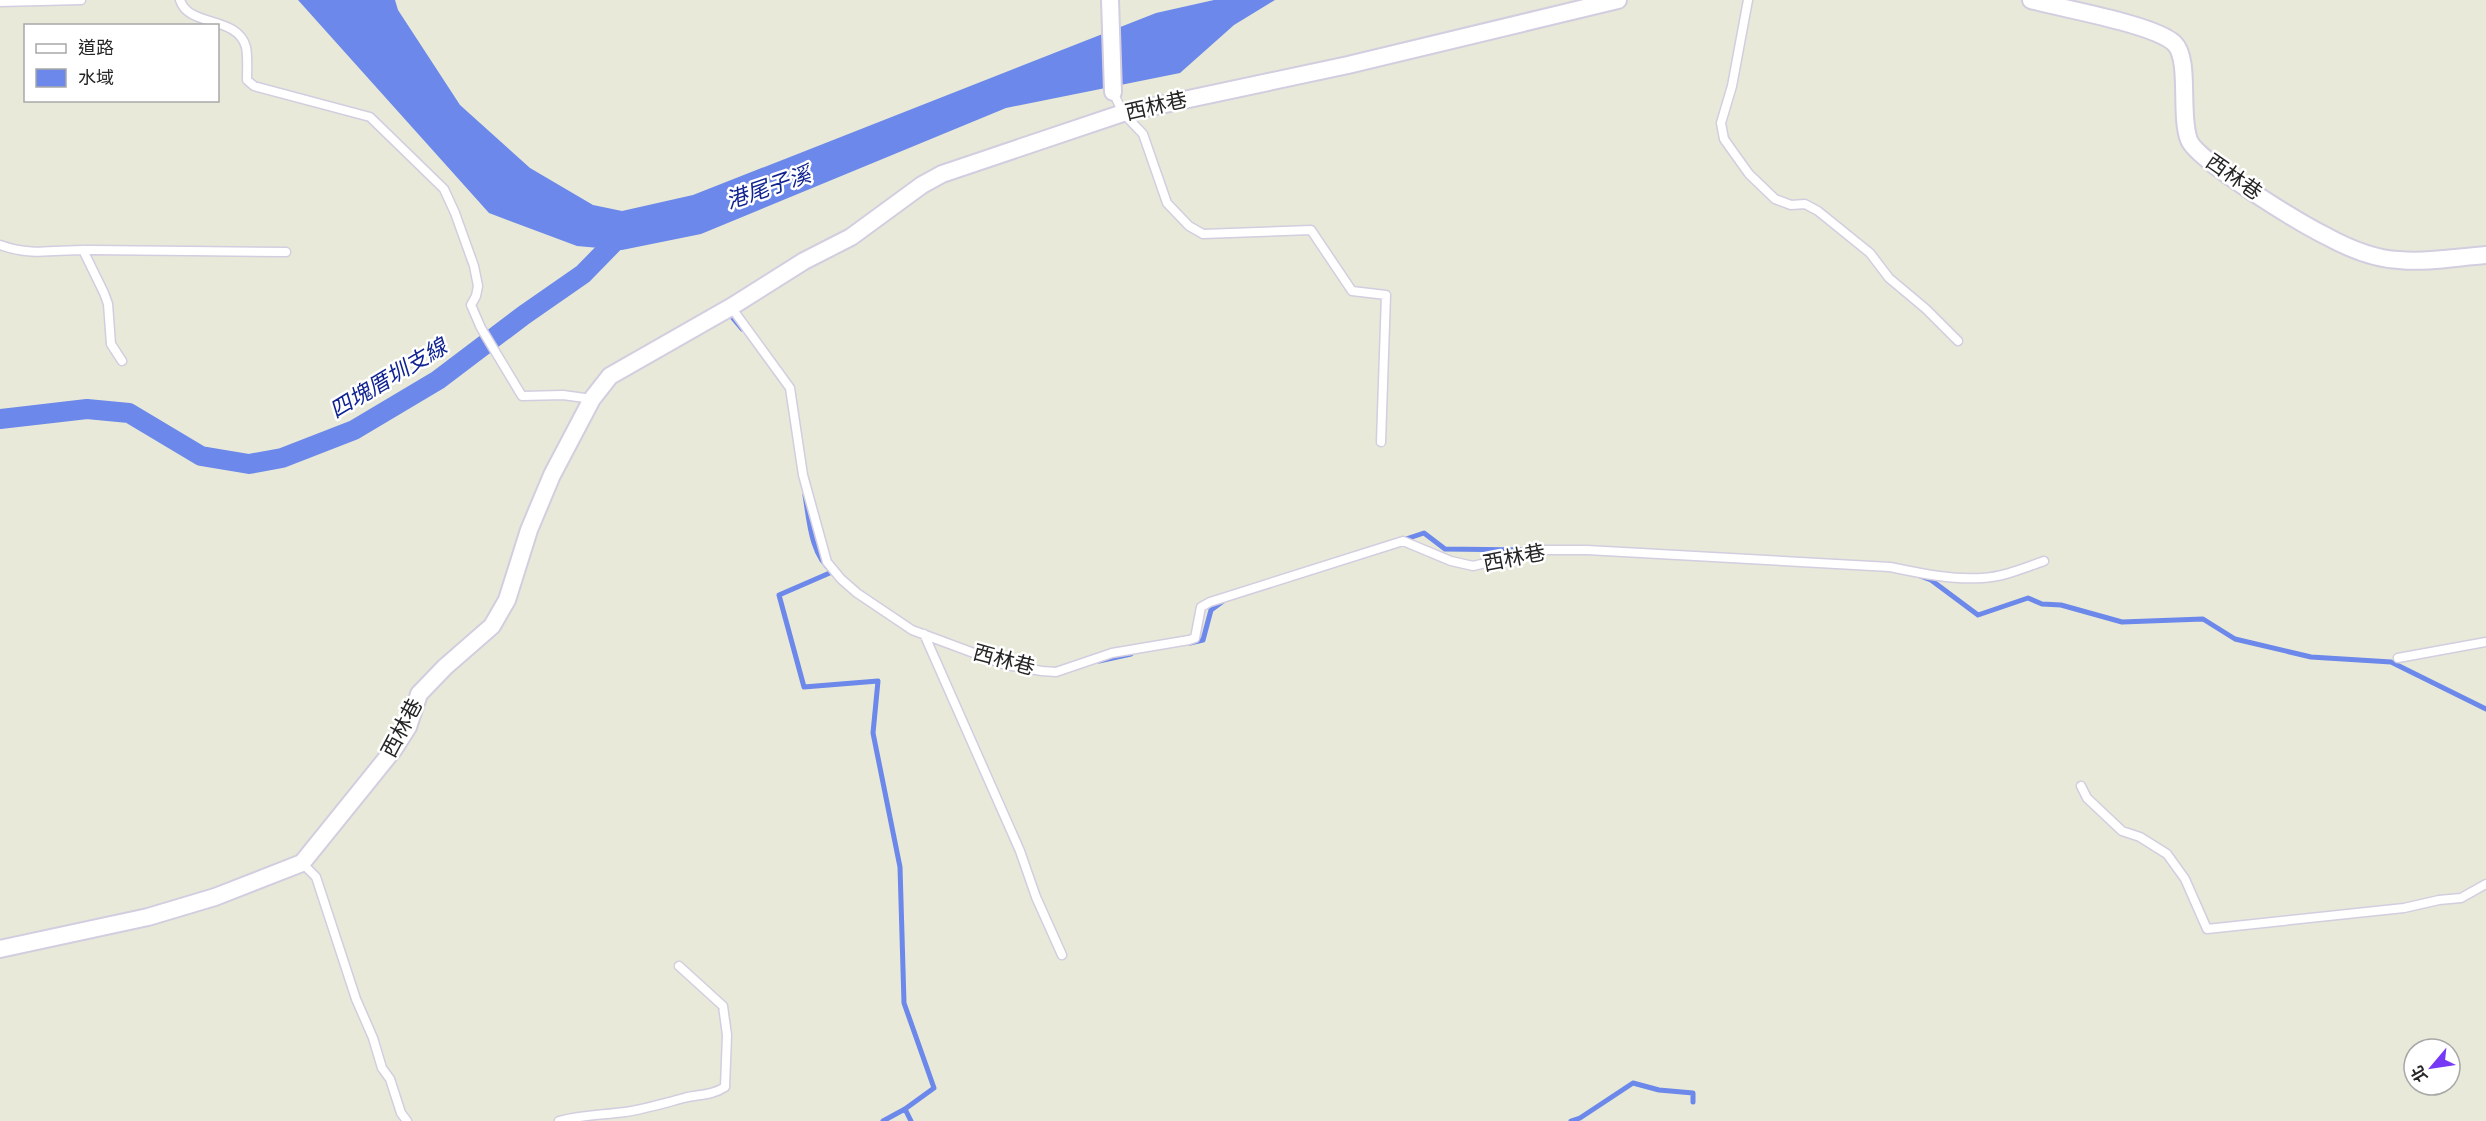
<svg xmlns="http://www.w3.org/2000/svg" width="2486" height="1121" font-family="Karla,'Noto Sans TC',sans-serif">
  <rect width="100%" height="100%" fill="#e8e9d8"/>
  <path fill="#6b88ea" d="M298,0h97l3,10 62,95 70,63 63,37 29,6 71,-16 463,-182 58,-13h61l-41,25 -54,48 -174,35 -305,126 -79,16 -45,-4 -88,-33z"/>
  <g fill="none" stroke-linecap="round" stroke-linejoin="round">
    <path stroke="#6b88ea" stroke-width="5" d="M732,317l10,12
      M805,495c4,24 6,61 27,76
      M1403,540l21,-7 21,16 83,1
      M832,572l-53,23 25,92 74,-6 -5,52 27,134 4,136 30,85 -29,21 -22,12
      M1920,576l11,4 47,35 50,-17 14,6 19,1 61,17 81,-3 32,20 76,18 80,5 95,47
      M1190,643l13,-3 8,-30 15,-11
      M1099,661l32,-7
      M905,1109l6,12
      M1571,1121l9,-3 53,-35 26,7 34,3v9"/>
    <path stroke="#6b88ea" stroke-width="20" d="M0,419l87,-10 42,4 72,43 48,8 33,-6 72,-28 84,-50 86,-65 59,-41 42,-43"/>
    <defs>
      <path id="lane" d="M180,0c9,28 57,15 66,47 2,10 1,23 1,33l7,6 116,31 74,72 11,24 19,53 4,20 -2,10 -5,9 10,23 41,68 41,-1 29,4
        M1748,0l-16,86 -11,37 3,16 25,35 26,25 16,6 14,-1 13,7 52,42 19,25 37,31 32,32
        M0,2l81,-2
        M1113,92l10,21 20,21 24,69 22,23 14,8 108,-4 41,61 34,4 -5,147
        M0,245c33,12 57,4 91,5 65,1 130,1 195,2
        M83,250l21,43 4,11 3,40 11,17
        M731,307l59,81 13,87 24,87 14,17 16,14 55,37 94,35 36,6 14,1 56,-19 77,-13 6,-2 6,-31 9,-5 193,-61 48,20 22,5 67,-16h47l303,17c29,6 61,13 92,11 21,-1 42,-10 62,-17
        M924,634l96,217 16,46 26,58
        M2398,658l88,-16
        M2081,786l6,12 35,33 18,6 27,17 18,25 22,50 197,-21 35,-8 22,-2 25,-14
        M302,863l14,14 40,122 17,39 9,30 8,11 11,34 6,8
        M559,1121c22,-6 43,-6 66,-9 20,-3 40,-9 59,-14 15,-4 27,-2 41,-11l2,-52 -4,-29 -44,-40"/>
      <path id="street" d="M1110,0l3,92
        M2031,0c32,9 122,24 143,43 17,16 5,71 15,97 8,21 113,84 137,96 22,12 49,23 73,24 28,3 59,-3 87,-5
        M0,949l148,-32 67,-20 87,-34 92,-114 14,-22 11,-33 26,-27 47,-41 15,-26 22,-70 23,-55 40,-76 18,-23 121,-69 73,-46 47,-24 71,-52 20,-11 181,-61 225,-48 270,-65"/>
    </defs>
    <use href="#lane" stroke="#d3cde0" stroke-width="11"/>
    <use href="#street" stroke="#d3cde0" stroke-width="20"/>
    <use href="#lane" stroke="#fff" stroke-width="8"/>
    <use href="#street" stroke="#fff" stroke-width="16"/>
  </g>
  <g text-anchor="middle" stroke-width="5" stroke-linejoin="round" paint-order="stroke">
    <g font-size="21" fill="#262626" stroke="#fff">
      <text transform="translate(1156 106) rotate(-13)" y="7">西林巷</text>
      <text transform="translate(2234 177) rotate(35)" y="7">西林巷</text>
      <text transform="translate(1514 558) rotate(-11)" y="7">西林巷</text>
      <text transform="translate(1004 660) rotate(15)" y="7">西林巷</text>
      <text transform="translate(402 728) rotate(-62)" y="7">西林巷</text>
    </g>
    <g font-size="22" font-style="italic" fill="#102391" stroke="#fff">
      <text transform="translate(768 187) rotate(-19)" y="8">港尾子溪</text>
      <text transform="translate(388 378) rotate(-31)" y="8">四塊厝圳支線</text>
    </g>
  </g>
  <rect x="24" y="24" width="195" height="78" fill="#ffffff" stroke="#a8a8a8" stroke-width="1.5"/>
  <rect x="36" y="44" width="30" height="9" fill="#ffffff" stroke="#a8a8a8" stroke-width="1.5"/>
  <text x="78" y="54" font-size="18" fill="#262626">道路</text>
  <rect x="36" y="69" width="30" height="18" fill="#6b88ea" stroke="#a8a8a8" stroke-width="1.5"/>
  <text x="78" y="84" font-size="18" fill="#262626">水域</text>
  <g transform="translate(2432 1067) rotate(241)"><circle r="28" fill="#ffffff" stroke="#a8a8a8" stroke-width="1.5"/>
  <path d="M0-4.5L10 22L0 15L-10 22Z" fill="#7639f5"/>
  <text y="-9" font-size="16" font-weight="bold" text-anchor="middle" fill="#262626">北</text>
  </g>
</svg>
